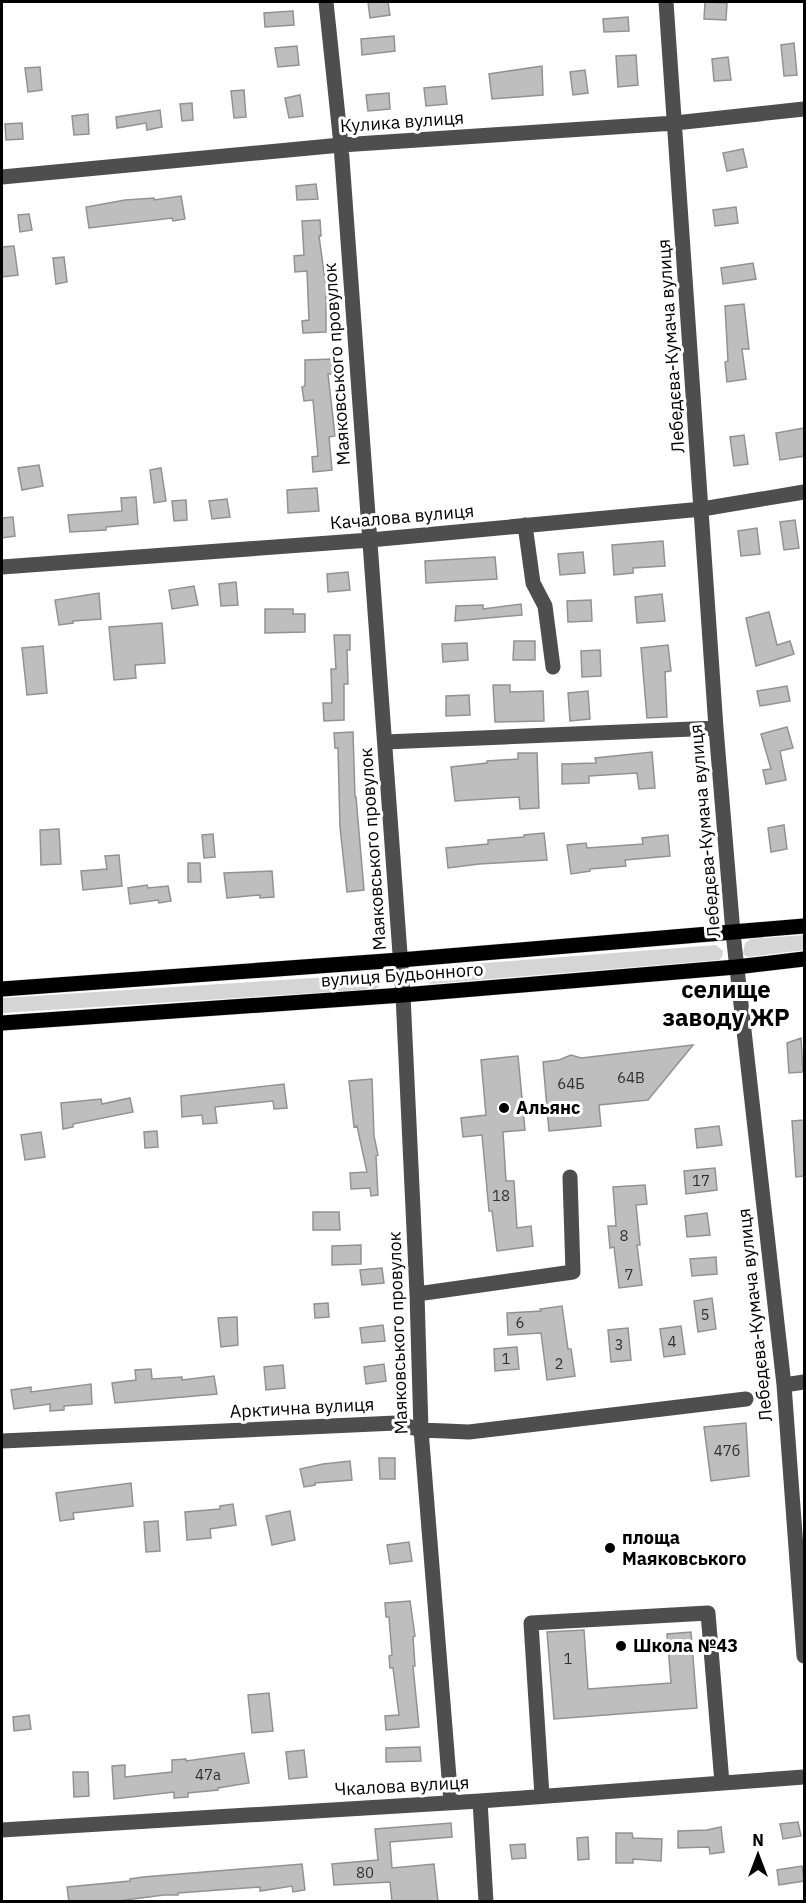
<svg xmlns="http://www.w3.org/2000/svg" width="806" height="1903" font-family="'IBM Plex Sans',sans-serif">
  <rect width="100%" height="100%" fill="#fff"/>
  <path fill="#d5d5d5" d="M804,935v15l-56,7 -5,-3 2,-11 6,-4z
    M716,945l7,6 -1,6 -3,3 -289,24c-6,-4 -7,-7 -6,-14l9,-3z
    M375,974l6,6 -1,6 -5,3 -373,24v-15z"/>
  <path fill="#bebebe" stroke="#929292" stroke-width="1.5" d="M368,2h20l2,13 -20,3z
    M705,2l22,1 -1,17 -22,-1z
    M293,11l1,14 -29,2 -1,-14z
    M628,17l1,14 -25,1 -1,-13z
    M394,36l1,15 -33,4 -1,-16z
    M794,43l3,32 -13,1 -3,-31z
    M297,46l2,19 -21,2 -3,-19z
    M636,55l2,30 -20,2 -2,-31z
    M728,57l3,23 -17,1 -2,-22z
    M542,66l1,29 -51,4 -3,-25z
    M40,67l2,23 -14,2 -3,-24z
    M585,70l3,23 -15,2 -3,-23z
    M445,86l2,18 -21,2 -2,-18z
    M244,90l2,27 -12,1 -3,-27z
    M389,93l1,16 -22,2 -2,-16z
    M300,95l3,21 -14,2 -4,-20z
    M192,103l1,17 -11,1 -2,-17z
    M160,110l2,17 -15,3 -1,-7 -29,5 -1,-11z
    M88,114l1,20 -15,1 -2,-19z
    M22,123l1,16 -17,1 -1,-16z
    M743,149l4,18 -20,4 -4,-18z
    M316,184l2,15 -21,1 -1,-14z
    M181,196l4,23 -12,2 -1,-3 -83,10 -3,-21 39,-7 29,-2v2z
    M736,207l2,16 -23,3 -2,-16z
    M29,214l3,16 -12,2 -2,-17z
    M320,220l1,16h-2l7,51v45l-23,1 -1,-12 7,-1 -2,-49 -12,1 -1,-16 10,-1 -2,-34z
    M14,246l4,29 -16,2v-30z
    M64,257l3,25 -11,2 -3,-26z
    M753,263l3,16 -33,5 -2,-16z
    M744,304l5,45h-7l4,30 -19,3 -2,-20 3,-1 -3,-55z
    M332,359l1,15h-5l7,62 -6,1 3,33 -19,2 -1,-15 6,-1 -5,-56 -9,1 -2,-14 3,-1v-26z
    M804,428v28l-24,4 -4,-27z
    M744,435l4,29 -14,2 -4,-29z
    M39,465l4,21 -21,4 -4,-22z
    M161,468l5,33 -12,2 -4,-33z
    M317,488l2,23 -31,2 -1,-23z
    M136,497l2,27 -32,3v3l-36,2 -2,-17 54,-4 -1,-13z
    M227,499l3,18 -18,2 -3,-18z
    M186,500l1,20 -13,1 -2,-20z
    M13,517l2,19 -13,2v-20z
    M795,520l4,28 -15,2 -4,-28z
    M757,528l3,26 -19,2 -3,-25z
    M663,541l2,25 -32,2v5l-19,2 -2,-30z
    M583,552l2,21 -25,2 -2,-21z
    M495,557l2,22 -71,4 -1,-22z
    M348,572l2,18 -22,2 -1,-18z
    M236,582l2,23 -17,1 -2,-22z
    M194,586l4,19 -26,4 -3,-19z
    M99,593l2,26 -28,2v2l-14,2 -4,-25z
    M662,594l3,27 -28,2 -2,-26z
    M591,600l1,21 -24,1 -1,-21z
    M521,604l1,11 -67,6 1,-15 27,-1v4z
    M265,609h28v5h12v18l-40,1z
    M769,612l8,33 13,-4 4,13 -38,12 -10,-48z
    M162,623l3,40 -30,2 1,13 -22,2 -5,-53z
    M334,635h16v15h-3l1,34h-4v36l-20,1 -1,-18h9l-1,-34h5z
    M514,641h21v19h-22z
    M467,643l1,17 -25,2 -1,-18z
    M668,645l3,26 -6,1 2,45 -20,1 -6,-70z
    M43,646l4,47 -20,2 -5,-47z
    M600,650l1,26 -19,1 -1,-26z
    M493,685h17v7l33,-1 1,30 -49,1z
    M787,686l3,15 -30,5 -3,-15z
    M588,691l2,28 -20,2 -2,-28z
    M469,695l1,20 -24,1v-20z
    M787,727l6,21 -13,3 6,29 -20,4 -3,-14 8,-1 -10,-35z
    M353,732l2,65h1l8,93 -17,2 -7,-65 -2,-79h-3l-1,-15z
    M652,752l3,36 -16,1 -2,-16 -48,3v7l-27,1v-20l34,-1 -1,-5z
    M518,753h19l2,55 -19,1 -1,-12 -64,4 -4,-34 36,-4v-2l31,-2z
    M784,825l3,24 -16,3 -3,-24z
    M59,829l2,35 -20,1 -1,-35z
    M544,833l3,27 -68,4 -31,4 -2,-20 42,-4v-4l36,-3v-2z
    M213,834l2,23 -11,1 -2,-23z
    M668,835l2,21 -45,4 1,6 -36,3v2l-19,3 -4,-29 19,-2 1,5 56,-4 -1,-6z
    M119,855l3,31 -39,4 -2,-19 26,-2 -2,-13z
    M188,863h12l1,19h-13z
    M272,871l2,26 -14,1v-3l-33,3 -3,-25z
    M147,885l1,3 20,-2 3,15 -12,2 -1,-3 -28,4 -2,-16z
    M801,1038l2,34 -14,1 -2,-30z
    M693,1045l-45,55 -49,5 2,21 -52,5 -6,-69 16,-2 12,-5 10,3z
    M518,1056l7,74 -22,2 3,49h8l3,47 14,-2 2,20 -36,5 -5,-40h-3l-7,-76 -19,2 -2,-19 25,-3 -5,-55z
    M372,1079l2,57 4,19 -2,1 2,39 -7,1 -1,-8 -19,1 -1,-16 17,-1 -10,-46 -3,1 -5,-46z
    M284,1084l3,24 -13,1 -1,-8 -58,6 2,16 -14,1 -1,-9 -20,2 -1,-21z
    M130,1098l3,14 -60,12v3l-10,2 -2,-26 40,-4 1,5z
    M804,1120v56l-8,1 -4,-56z
    M719,1126l3,19 -25,3 -2,-19z
    M157,1131l1,16 -13,1 -1,-16z
    M41,1132l4,25 -20,3 -4,-25z
    M715,1168l2,22 -31,4 -2,-23z
    M645,1185l2,19 -11,1 4,40h-3l5,40 -23,3 -5,-41 -4,1 -2,-22h8l-3,-39z
    M313,1212h26l1,18h-27z
    M707,1213l3,22 -23,2 -2,-21z
    M361,1245v19l-29,1v-19z
    M716,1257l1,17 -25,2 -2,-17z
    M382,1268l2,15 -22,2 -2,-15z
    M712,1298l4,31 -18,3 -4,-31z
    M328,1303l1,14 -14,1 -1,-14z
    M562,1306l6,43h3l4,27 -28,4 -6,-47 -33,2 -1,-22 34,-2 -1,-2z
    M237,1317l1,28 -17,2 -3,-29z
    M383,1325l2,16 -23,2 -2,-15z
    M681,1326l4,28 -21,3 -4,-28z
    M628,1328l3,32 -20,2 -3,-32z
    M517,1347l2,22 -24,2 -1,-22z
    M384,1364l2,17 -20,3 -2,-17z
    M283,1365l2,23 -19,2 -2,-23z
    M151,1369l1,10 30,-2v3l32,-4 3,18 -102,9 -3,-20 24,-3 -1,-10z
    M91,1384l1,20 -28,2v4l-14,1v-7l-36,5 -3,-19 20,-3v5z
    M746,1423l3,53 -38,5 -7,-54z
    M379,1458h16v21h-15z
    M350,1461l2,19 -37,3v2l-11,2 -4,-18 23,-5z
    M131,1483l2,23 -60,7 1,6 -14,2 -4,-28z
    M233,1504l3,21 -26,4 1,9 -24,2 -2,-28 35,-3v-3z
    M290,1511l5,29 -23,5 -6,-29z
    M158,1521l2,30 -14,1 -2,-30z
    M409,1542l3,19 -22,3 -3,-19z
    M410,1601l5,35 -2,1 2,29h-2l6,61 -33,3 -1,-14 14,-1 -6,-47h-3l-1,-12 3,-1 -3,-38h-3l-1,-14z
    M584,1630l4,59 83,-6 -4,-49 24,-2 6,76 -143,11 -7,-87z
    M269,1693l4,38 -21,2 -4,-38z
    M29,1715l2,14 -17,2 -1,-14z
    M420,1747l1,14 -35,1v-14z
    M304,1750l3,27 -18,2 -3,-27z
    M244,1753l5,30 -31,5v2l-30,3v4l-14,1v-6l-60,7 -2,-33 13,-1v12l47,-5v-12l14,-1v2z
    M73,1772h15l1,24 -15,1z
    M798,1822l3,14 -18,3 -3,-15z
    M451,1823l1,14 -62,5 2,26 42,-4 4,38h-46l-2,-20 -56,3 -2,-21 46,-4 -3,-31z
    M721,1827l3,25 -14,2 -1,-7 -31,1v-17l29,-1z
    M616,1833h16l1,5 29,1 -1,22 -28,-2v4h-17z
    M588,1837l1,22 -11,1 -1,-22z
    M525,1844l1,14 -14,1 -2,-14z
    M302,1864l3,26 -12,2 -1,-6 -32,5v-4l-82,6v2h-14l-54,7h-41l-2,-15 63,-6v-2l13,-2z
    M802,1866l2,15 -25,4 -2,-15z"/>
  <g fill="none" stroke-linecap="round" stroke-linejoin="round">
    <defs>
      <path id="major" d="M2,989l398,-29 404,-34
        M2,1023l401,-28 333,-28 68,-8"/>
    </defs>
    <use href="#major" stroke="#dbdbdb" stroke-width="16"/>
    <path stroke="#4e4e4e" stroke-width="15" d="M326,2l15,143 62,850 14,299 4,136 30,372
      M666,2l50,726 17,205 51,452 20,271
      M2,177l339,-32 334,-22 129,-14
      M525,525l8,58 12,23 8,61
      M2,567l368,-27 332,-31 102,-17
      M385,742l331,-14
      M417,1294l156,-22 -3,-95
      M784,1385l20,-3
      M2,1441l394,-18 25,7 48,2 277,-33
      M542,1796l-11,-173 177,-10 14,170
      M480,1801l6,101
      M2,1830l478,-29 324,-24"/>
    <use href="#major" stroke="#000" stroke-width="15"/>
  </g>
  <g fill="#000" stroke="#fff" stroke-width="2">
    <circle cx="504" cy="1108" r="6"/>
    <circle cx="610" cy="1548" r="6"/>
    <circle cx="621" cy="1646" r="6"/>
  </g>
  <g text-anchor="middle" stroke-width="6" stroke-linejoin="round" paint-order="stroke">
    <g font-size="15" fill="#303030">
      <text x="631" y="1083">64В</text>
      <text x="571" y="1089">64Б</text>
      <text x="701" y="1186">17</text>
      <text x="501" y="1201">18</text>
      <text x="624" y="1241">8</text>
      <text x="629" y="1280">7</text>
      <text x="705" y="1320">5</text>
      <text x="520" y="1328">6</text>
      <text x="672" y="1347">4</text>
      <text x="619" y="1350">3</text>
      <text x="506" y="1364">1</text>
      <text x="559" y="1369">2</text>
      <text x="727" y="1456">47б</text>
      <text x="568" y="1664">1</text>
      <text x="208" y="1780">47а</text>
      <text x="365" y="1878">80</text>
    </g>
    <g font-size="18" fill="#000" stroke="#fff">
      <text transform="translate(402 122) rotate(-4)" y="6">Кулика вулиця</text>
      <text transform="translate(671 346) rotate(-94)" y="6">Лебедєва-Кумача вулиця</text>
      <text transform="translate(337 364) rotate(-94)" y="6">Маяковського провулок</text>
      <text transform="translate(402 517) rotate(-5)" y="6">Качалова вулиця</text>
      <text transform="translate(705 831) rotate(-95)" y="6">Лебедєва-Кумача вулиця</text>
      <text transform="translate(373 849) rotate(-94)" y="6">Маяковського провулок</text>
      <text transform="translate(402 975) rotate(-4)" y="6">вулиця Будьонного</text>
      <text transform="translate(755 1315) rotate(-96)" y="6">Лебедєва-Кумача вулиця</text>
      <text transform="translate(398 1333) rotate(-92)" y="6">Маяковського провулок</text>
      <text transform="translate(302 1408) rotate(-3)" y="6">Арктична вулиця</text>
      <text transform="translate(402 1786) rotate(-3)" y="6">Чкалова вулиця</text>
    </g>
    <g font-size="18" font-weight="bold" fill="#000" stroke="#fff" text-anchor="start">
      <text x="516" y="1114">Альянс</text>
      <text x="622" y="1544">площа<tspan x="622" dy="21">Маяковського</tspan></text>
      <text x="633" y="1652">Школа №43</text>
    </g>
    <g font-size="24" font-weight="bold" fill="#000" stroke="#fff">
      <text x="726" y="998">селище<tspan x="726" dy="28">заводу ЖР</tspan></text>
    </g>
  </g>
  <rect width="806" height="1903" fill="none" stroke="#000000" stroke-width="6"/>
  <g transform="translate(758 1855)" stroke="#ffffff" stroke-width="4.5" paint-order="stroke">
  <path d="M0-4.5L10 22L0 15L-10 22Z" fill="#000000"/>
  <text y="-9" font-size="16" font-weight="bold" text-anchor="middle" fill="#000000">N</text>
  </g>
</svg>
